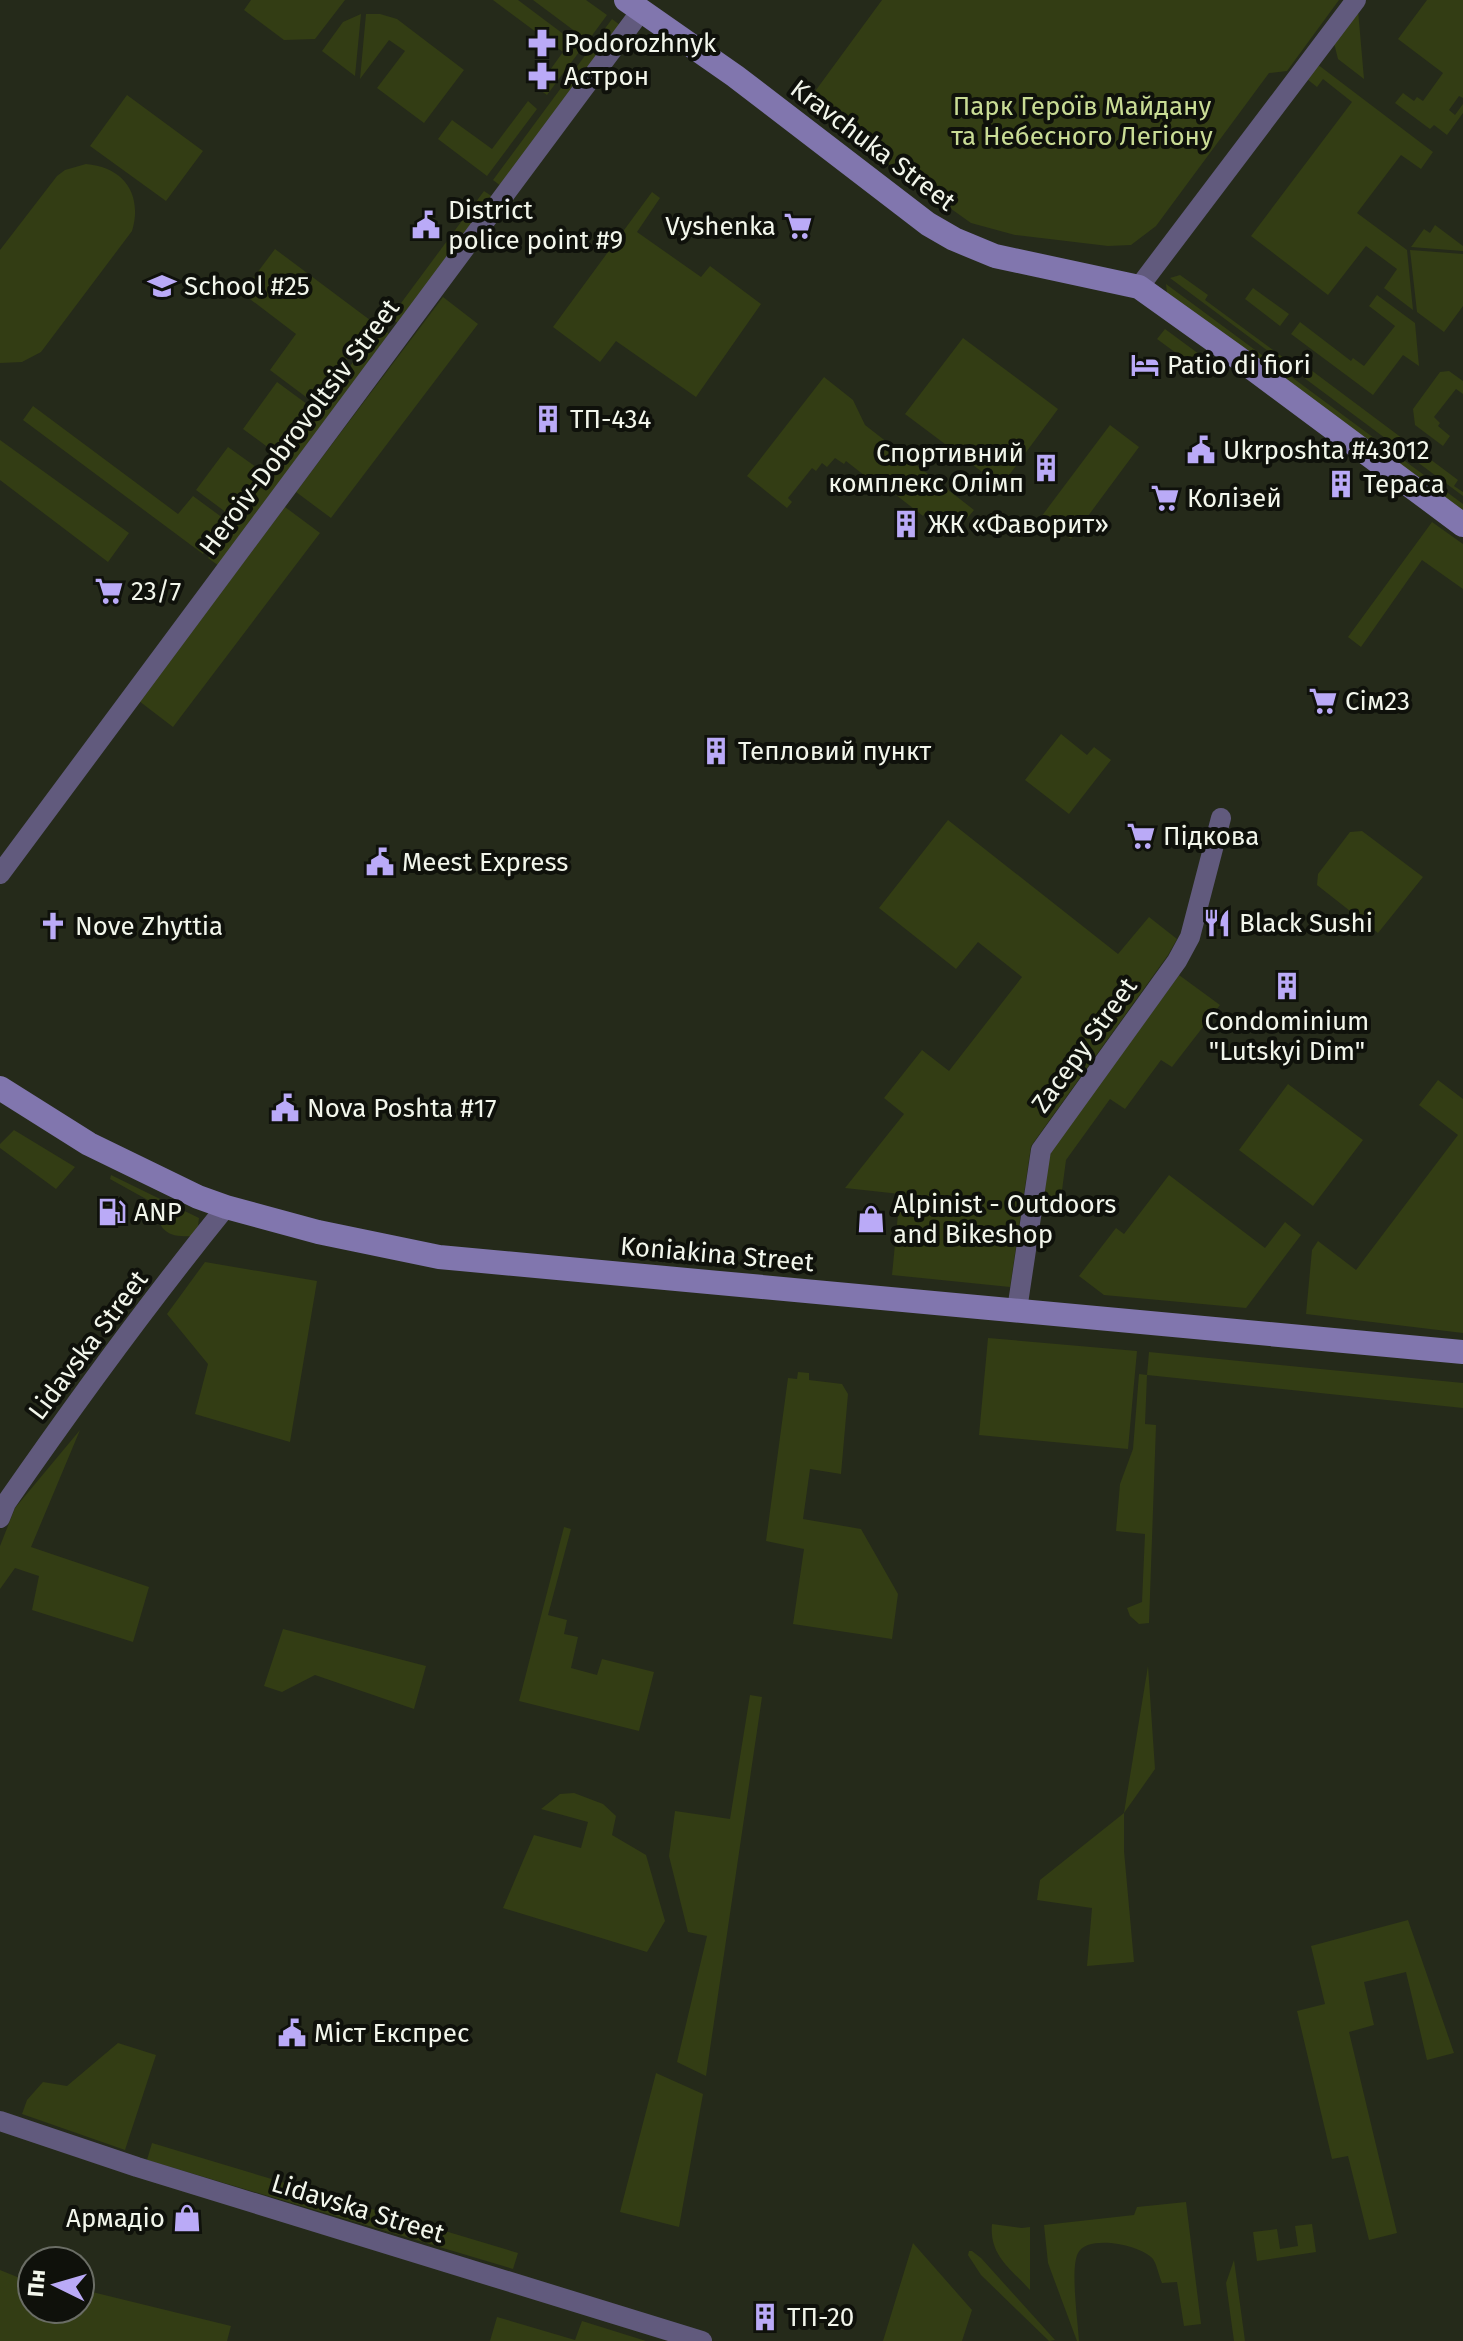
<svg xmlns="http://www.w3.org/2000/svg" width="1463" height="2341" font-family="'Fira Sans',sans-serif">
  <rect width="100%" height="100%" fill="#252a1a"/>
  <path fill="#333d14" d="M251,0h94l-30,39 -31,1 -40,-30z
    M493,0h25l64,48 -35,47 -10,-7 26,-36z
    M533,0h53l21,15 -19,26z
    M882,0h457l-52,71 -18,2 -113,153 -25,19 -23,1 -93,-11 -44,-12 -166,-118z
    M1427,0h36v98l-4,-2 -10,14 6,5 8,-11v9l-16,22 -13,-10 -4,4 -35,-26 8,-10 11,8 3,-4 6,4 20,-28 -45,-34z
    M1358,10l6,69 -26,-20 -4,-16z
    M361,14l-6,62 -33,-25 21,-29z
    M366,14h14l17,5 67,51 -40,53 -47,-35 28,-37 -16,-11 -29,39z
    M612,19l8,6 -119,161 -8,-6z
    M1317,64l116,88 -12,17 -20,-14 -44,58 50,37 6,60 -29,-22 13,-19 -31,-23 -38,49 -77,-59 101,-134 -29,-23 -6,8 -10,-8z
    M127,95l76,56 -37,50 -76,-55z
    M528,101l9,8 -50,67 -49,-37 14,-19 40,29z
    M86,164c38,3 57,31 46,67l-91,121 -19,10 -22,1v-113l57,-74 8,-6z
    M484,191l9,6 -94,127 -9,-6z
    M652,192l8,6 -23,34 64,45 9,-11 51,38 -65,93 -80,-56 -16,21 -47,-35z
    M1435,225l28,21v5l-52,-4 13,-18 6,4z
    M275,249l99,74 -60,80 -44,-33 26,-36 -54,-41z
    M1410,250l53,4v52l-19,26 -27,-20z
    M1180,275l28,20 -3,5 102,75 4,-5 147,110 -4,6 9,6v4l-293,-218z
    M1166,284l297,220v10l-296,-221z
    M1253,288l36,26 -9,12 -35,-27z
    M1377,295l38,28 4,43 -16,-11 -30,40 -82,-61 9,-12 51,39 2,-3 11,8 31,-40 -26,-20z
    M443,297l35,27 -147,194 -35,-26z
    M379,327l12,8 -172,231 -11,-8z
    M1165,329l38,28 -1,15 -45,-33z
    M963,338l95,71 -57,77 -96,-72z
    M1449,371l14,10v13l-7,-5 -22,28 6,6 -2,3 12,10 -7,10 -28,-21 -2,-16 27,-37z
    M824,377l29,23 12,25 109,85 -18,22 -28,-22 -5,6 -41,-32 -3,3 -33,-26 -2,3 -9,-6 -8,9 -5,-4 -6,8 -4,-3 -24,30 4,4 -5,6 -40,-32z
    M277,382l34,25 -34,47 -34,-25z
    M33,406l145,108 15,-18 34,25 -24,33 -180,-134z
    M1110,425l29,22 -68,92 -30,-22z
    M0,440l129,93 -21,29 -108,-82z
    M228,447l35,25 -32,44 -35,-26z
    M285,507l35,26 -147,194 -34,-26z
    M1432,522l31,22v45l-41,-29 -61,87 -13,-10z
    M1061,734l26,21 7,-8 17,13 -42,54 -44,-34z
    M948,820l170,134 31,-37 28,22 -9,16 -137,191 -21,141 -118,-12 8,-81 -55,-6 59,-74 -20,-16 38,-48 27,21 73,-94 -44,-35 -22,27 -77,-61z
    M1362,831l61,46 -45,56 -61,-48 1,-11 32,-42z
    M1179,975l41,30 -48,62 -11,-7 -36,49 -15,-10 -44,61 -5,38 -18,-2 6,-43z
    M1438,1080l25,19v234l-157,-19 6,-64 6,-9 38,29 102,-135 -39,-30z
    M1288,1084l75,56 -50,66 -74,-56z
    M14,1130l61,37 -19,22 -56,-41v-4z
    M111,1175l88,43 -1,8 -7,10c-26,2 -33,-8 -36,-32l-45,-25z
    M1169,1175l96,73 20,-26 16,13 -55,73 -142,-13 -25,-19 37,-48 8,6z
    M205,1262l112,19 -27,161 -95,-28 13,-50 -41,-50z
    M988,1338l149,13 -9,98 -149,-14z
    M1149,1352l314,31v25l-316,-33 -2,49 11,1 -7,198 -10,1 -9,-8 -3,-8 15,-6 3,-68 -29,-3 4,-47 13,-35 6,-75 8,1z
    M798,1372l11,1v7l33,4 6,10 -7,80 -31,-5 -7,50 58,10 37,65 -6,45 -99,-15 11,-75 -38,-8 22,-163 9,1z
    M80,1430l-49,117 118,40 -16,55 -101,-32 7,-34 -24,-8 -15,21v-43l15,-38z
    M564,1527l7,2 -23,86 19,5 -3,14 14,3 -7,31 26,7 5,-16 52,13 -15,59 -120,-30z
    M283,1629l143,37 -12,43 -99,-34 -33,17 -18,-6z
    M1148,1666l7,103 -31,44v38l10,111 -47,4 5,-58 -55,-8 3,-20 84,-67z
    M750,1695l12,2 -56,379 -29,-14 30,-126 -19,-4 -19,-76 6,-45 55,8z
    M574,1793l29,11 13,12 -4,19 34,20 19,66 -18,31 -144,-44 31,-73 47,13 7,-26 -47,-13 19,-15z
    M1408,1920l46,133 -27,7 -21,-88 -42,10 10,43 -25,7 48,201 -28,7 -21,-84 -16,3 -35,-148 28,-7 -14,-58z
    M118,2043l38,12 -31,95 -103,-36 5,-14 16,-18 24,4z
    M656,2073l47,21 -24,133 -59,-15z
    M152,2143l366,110 -5,16 -366,-109z
    M1186,2202l15,122 -17,2 -7,-44 -15,1c-3,-7 -5,-18 -9,-24 -12,-14 -65,-25 -75,-6 -8,15 0,69 1,88h-2l-29,-78 -4,-38 90,-10 3,-8z
    M992,2224l30,4 8,-1v63c-20,-22 -41,-35 -38,-66z
    M1312,2224l4,28 -59,9 -4,-29 24,-3 3,20 18,-3 -3,-20z
    M913,2243l59,67 -10,31h-79z
    M969,2251h3l9,7 74,82 -6,1 -68,-66 -13,-20z
    M1234,2260l11,81h-11l-8,-58z
    M0,2270l32,13v26h48v-20l151,37 -4,15h-227z
    M497,2317l78,23 7,-19 64,20h-156z"/>
  <g fill="none" stroke-linecap="round" stroke-linejoin="round">
    <path stroke="#615a7d" stroke-width="20" d="M1139,287l217,-287
      M0,874l641,-863
      M1017,1310l24,-160 136,-189 13,-24 31,-119
      M0,1518l6,-15c70,-101 143,-201 220,-296
      M0,2121l137,46 565,174"/>
    <path stroke="#8176ae" stroke-width="24" d="M626,0l109,76 193,148 26,15 41,17 144,31 98,70 226,168
      M0,1088l89,56 109,53 28,10 92,25 121,25 1024,95"/>
  </g>
  <defs>
    <symbol id="pharmacy-bare" viewBox="-9 -9 18 18"><path d="M-2-6h4v4h4v4h-4v4h-4v-4h-4v-4h4Z" fill="#baaaf7" stroke="#0f110b" stroke-width="2.5" paint-order="stroke"/></symbol>
    <symbol id="civic-bare" viewBox="-9 -9 18 18"><path d="M-.6-6.5H3V-4.5H.6V-3L4-1V1h2V6H-6V1h2V-1L-.6-3ZM-1.2 2.5V6h2.4V2.5Z" fill="#baaaf7" stroke="#0f110b" stroke-width="2.5" paint-order="stroke"/></symbol>
    <symbol id="supermarket-bare" viewBox="-9 -9 18 18"><path d="M-6-5.5h2.5l.6 2H6L4.5 2H-2.5L-4.4-4H-6ZM-1.5 3.2a1.3 1.3 0 1 0 .1 0ZM3 3.2a1.3 1.3 0 1 0 .1 0Z" fill="#baaaf7" stroke="#0f110b" stroke-width="2.5" paint-order="stroke"/></symbol>
    <symbol id="school-bare" viewBox="-9 -9 18 18"><path d="M0-5L7-2L0 1L-7-2ZM-4 1L0 2.5L4 1V4Q0 6-4 4Z" fill="#baaaf7" stroke="#0f110b" stroke-width="2.5" paint-order="stroke"/></symbol>
    <symbol id="hotel-bare" viewBox="-9 -9 18 18"><path d="M-6-4.5h1.5V1H6V5H4.5V3h-9V5H-6ZM-4 0a1.8 1.8 0 1 1 3.6 0ZM.5 0V-2.5h3Q6-2.5 6 0Z" fill="#baaaf7" stroke="#0f110b" stroke-width="2.5" paint-order="stroke"/></symbol>
    <symbol id="building-bare" viewBox="-9 -9 18 18"><path d="M-4-6H4V6H1V3H-1V6H-4ZM-2.5-4.3h1.7v1.8h-1.7ZM.8-4.3h1.7v1.8H.8ZM-2.5-1h1.7V.8h-1.7ZM.8-1h1.7V.8H.8Z" fill="#baaaf7" stroke="#0f110b" stroke-width="2.5" paint-order="stroke"/></symbol>
    <symbol id="restaurant-bare" viewBox="-9 -9 18 18"><path d="M-5-6h1v4h1v-4h1v4h1v-4h1v5L-1.5 .5V6h-2V.5L-5-1ZM5-6V6H3V1.5H1.5Q1.5-4 5-6Z" fill="#baaaf7" stroke="#0f110b" stroke-width="2.5" paint-order="stroke"/></symbol>
    <symbol id="church-bare" viewBox="-9 -9 18 18"><path d="M-1.2-6h2.4v3.5h3.3v2.4h-3.3V6h-2.4V-.1h-3.3v-2.4h3.3Z" fill="#baaaf7" stroke="#0f110b" stroke-width="2.5" paint-order="stroke"/></symbol>
    <symbol id="fuel-bare" viewBox="-9 -9 18 18"><path d="M-5.5-6h7V0h2V4h1.3V-2.5L3-4.5l.8-.8L6-3V5H2.5V1h-1V6h-7ZM-4.2-4.7v3.2H.2V-4.7Z" fill="#baaaf7" stroke="#0f110b" stroke-width="2.5" paint-order="stroke"/></symbol>
    <symbol id="shop-bare" viewBox="-9 -9 18 18"><path d="M-5-2.5h2.3a2.7 3.5 0 0 1 5.4 0H5L5.5 6h-11ZM-1.5-2.5h3a1.5 2.3 0 0 0-3 0Z" fill="#baaaf7" stroke="#0f110b" stroke-width="2.5" paint-order="stroke"/></symbol>
  </defs>
  <g fill-rule="evenodd">
    <use href="#pharmacy-bare" x="522" y="23" width="40" height="40"/>
    <use href="#pharmacy-bare" x="522" y="56" width="40" height="40"/>
    <use href="#civic-bare" x="406" y="205" width="40" height="40"/>
    <use href="#supermarket-bare" x="778" y="206" width="40" height="40"/>
    <use href="#school-bare" x="142" y="266" width="40" height="40"/>
    <use href="#hotel-bare" x="1125" y="345" width="40" height="40"/>
    <use href="#building-bare" x="528" y="399" width="40" height="40"/>
    <use href="#civic-bare" x="1181" y="430" width="40" height="40"/>
    <use href="#building-bare" x="1026" y="448" width="40" height="40"/>
    <use href="#building-bare" x="1321" y="464" width="40" height="40"/>
    <use href="#supermarket-bare" x="1145" y="478" width="40" height="40"/>
    <use href="#building-bare" x="886" y="504" width="40" height="40"/>
    <use href="#supermarket-bare" x="89" y="571" width="40" height="40"/>
    <use href="#supermarket-bare" x="1303" y="681" width="40" height="40"/>
    <use href="#building-bare" x="696" y="731" width="40" height="40"/>
    <use href="#supermarket-bare" x="1121" y="816" width="40" height="40"/>
    <use href="#civic-bare" x="360" y="842" width="40" height="40"/>
    <use href="#restaurant-bare" x="1197" y="903" width="40" height="40"/>
    <use href="#church-bare" x="33" y="906" width="40" height="40"/>
    <use href="#building-bare" x="1267" y="966" width="40" height="40"/>
    <use href="#civic-bare" x="265" y="1088" width="40" height="40"/>
    <use href="#fuel-bare" x="92" y="1192" width="40" height="40"/>
    <use href="#shop-bare" x="851" y="1199" width="40" height="40"/>
    <use href="#civic-bare" x="272" y="2013" width="40" height="40"/>
    <use href="#shop-bare" x="167" y="2198" width="40" height="40"/>
    <use href="#building-bare" x="745" y="2297" width="40" height="40"/>
  </g>
  <g text-anchor="middle" stroke-width="8" stroke-linejoin="round" paint-order="stroke">
    <g font-size="26" fill="#f2f6eb" stroke="#0f110b" text-anchor="start">
      <text x="564" y="52">Podorozhnyk</text>
      <text x="564" y="85">Астрон</text>
      <text x="448" y="219">District<tspan x="448" dy="30">police point #9</tspan></text>
      <text x="776" y="235" text-anchor="end">Vyshenka</text>
      <text x="184" y="295">School #25</text>
      <text x="1167" y="374">Patio di fiori</text>
      <text x="570" y="428">ТП-434</text>
      <text x="1223" y="459">Ukrposhta #43012</text>
      <text x="1024" y="462" text-anchor="end">Спортивний<tspan x="1024" dy="30">комплекс Олімп</tspan></text>
      <text x="1363" y="493">Тераса</text>
      <text x="1187" y="507">Колізей</text>
      <text x="928" y="533">ЖК «Фаворит»</text>
      <text x="131" y="600">23/7</text>
      <text x="1345" y="710">Сім23</text>
      <text x="738" y="760">Тепловий пункт</text>
      <text x="1163" y="845">Підкова</text>
      <text x="402" y="871">Meest Express</text>
      <text x="1239" y="932">Black Sushi</text>
      <text x="75" y="935">Nove Zhyttia</text>
      <text x="1287" y="1030" text-anchor="middle">Condominium<tspan x="1287" dy="30">"Lutskyi Dim"</tspan></text>
      <text x="307" y="1117">Nova Poshta #17</text>
      <text x="893" y="1213">Alpinist - Outdoors<tspan x="893" dy="30">and Bikeshop</tspan></text>
      <text x="134" y="1221">ANP</text>
      <text x="314" y="2042">Міст Експрес</text>
      <text x="165" y="2227" text-anchor="end">Армадіо</text>
      <text x="787" y="2326">ТП-20</text>
    </g>
    <g font-size="26" fill="#c9dc95" stroke="#0f110b">
      <text x="1082" y="115">Парк Героїв Майдану<tspan x="1082" dy="30">та Небесного Легіону</tspan></text>
    </g>
    <g font-size="26" fill="#f2f6eb" stroke="#0f110b">
      <text transform="translate(873 145) rotate(37)" y="9">Kravchuka Street</text>
      <text transform="translate(299 427) rotate(-53)" y="9">Heroiv-Dobrovoltsiv Street</text>
      <text transform="translate(1084 1045) rotate(-54)" y="9">Zacepy Street</text>
      <text transform="translate(717 1254) rotate(5)" y="9">Koniakina Street</text>
      <text transform="translate(88 1345) rotate(-53)" y="9">Lidavska Street</text>
      <text transform="translate(358 2208) rotate(17)" y="9">Lidavska Street</text>
    </g>
  </g>
  <g transform="translate(56 2285) rotate(275)"><circle r="38" fill="#0f110b" stroke="#6a6d65" stroke-width="2"/>
  <path d="M0-6L14 30L0 20L-14 30Z" fill="#baaaf7"/>
  <text y="-12" font-size="22" font-weight="bold" text-anchor="middle" fill="#f2f6eb">Пн</text>
  </g>
</svg>
